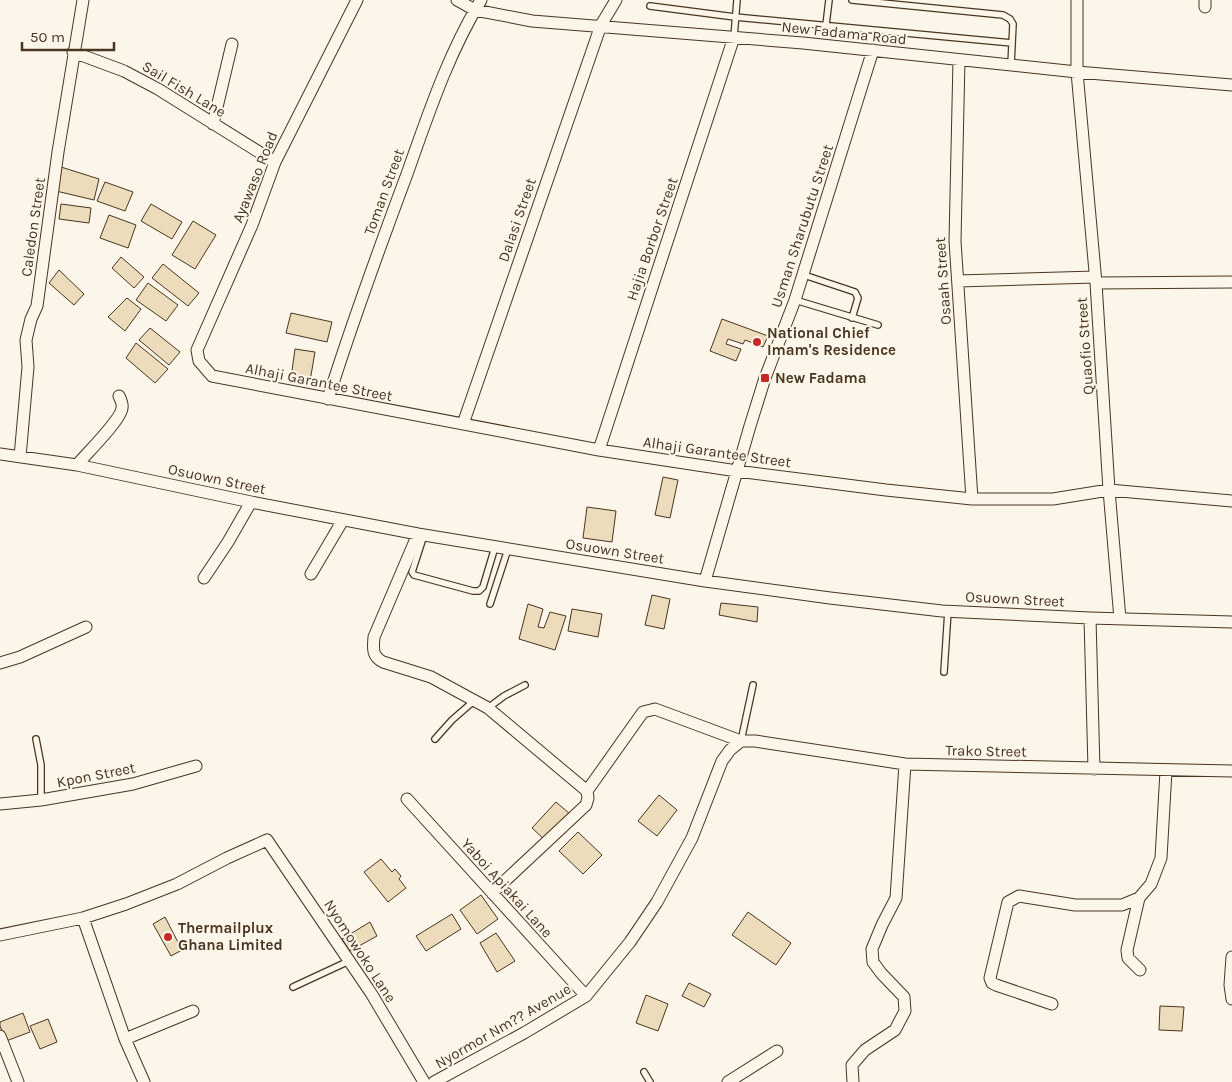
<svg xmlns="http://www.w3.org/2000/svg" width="1232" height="1082" font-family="Karla,sans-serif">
  <rect width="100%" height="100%" fill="#fbf6e9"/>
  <path fill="#ecdcbc" stroke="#4a3520" d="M61,167l38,12 -5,21 -38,-9z
    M105,182l28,10 -8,19 -28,-10z
    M61,204l30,4 -2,15 -30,-4z
    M151,204l31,18 -10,17 -31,-18z
    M109,215l27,10 -8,23 -28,-10z
    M193,221l23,14 -21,34 -23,-14z
    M121,257l23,20 -10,11 -22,-20z
    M163,264l36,29 -11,13 -36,-28z
    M59,270l25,24 -10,11 -25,-22z
    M148,283l30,22 -12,16 -30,-21z
    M127,298l14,11 -16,22 -17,-14z
    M291,313l41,9 -5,20 -41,-9z
    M722,319l46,17 -5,11 -18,-7 -2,4 -15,-5 -2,5 15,5 -5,12 -26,-10z
    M150,328l30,24 -11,13 -30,-25z
    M136,343l32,26 -13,14 -29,-25z
    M295,349l20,3 -5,29 -19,-3z
    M663,477l15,3 -8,38 -15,-3z
    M587,507l29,4 -4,31 -29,-4z
    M652,595l18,4 -6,30 -19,-4z
    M721,603l37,4 -1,15 -38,-7z
    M528,604l15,5 -5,18 6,1 6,-16 16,4 -11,34 -36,-11z
    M572,609l30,5 -4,23 -30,-6z
    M659,795l18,15 -20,26 -19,-15z
    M556,802l14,12 -25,26 -13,-12z
    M578,832l24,23 -19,19 -24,-23z
    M381,859l11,13 3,-3 6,7 -2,3 7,9 -18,14 -24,-30z
    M481,895l17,24 -21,15 -17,-24z
    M748,912l43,31 -15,22 -44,-30z
    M452,914l9,15 -35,22 -10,-15z
    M165,917l17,33 -11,6 -18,-32z
    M370,922l7,14 -27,15 -8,-12z
    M496,933l19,28 -18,11 -17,-29z
    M689,983l22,11 -7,13 -22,-11z
    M646,995l22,9 -10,27 -22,-8z
    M1160,1006l24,1 -2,24 -23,-1z
    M23,1013l7,19 -24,9 -6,-15v-4z
    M48,1019l9,23 -17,7 -10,-23z"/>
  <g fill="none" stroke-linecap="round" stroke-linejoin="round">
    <defs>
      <path id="service" d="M852,0l151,15 7,4 3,5 -2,41
        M650,6l85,11 277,26
        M826,25l3,-25
        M734,37l3,-37
        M804,275l51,17 3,6 -6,20
        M795,300l83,25
        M424,535l-12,37 2,3 59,16h6l4,-4 12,-40
        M490,604l18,-55
        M944,672l4,-61
        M488,708l16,-12 21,-11
        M36,739l5,26v35
        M435,739l17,-19 23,-20
        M741,741l12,-56
        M293,987l56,-26
        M644,1072l6,10"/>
      <path id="minor" d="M357,0l-82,162 -23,63 -55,125 2,11 13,15 387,74 138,21 149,19 86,9h81l56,-9 123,11
        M457,0l18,10 57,11 271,22 274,29 155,13
        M1077,0v72l19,211 13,207 11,129
        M1205,0v7
        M73,52l51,19 34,18 117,73
        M959,60l-4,181 17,258
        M213,124l19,-80
        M958,281l137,-4
        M1096,283l136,-1
        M328,399c24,-76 51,-150 79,-225 21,-59 41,-120 74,-174
        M463,424l138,-399 15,-25
        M599,450l135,-413
        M0,454l77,11 174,37 167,32 287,47 125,17 112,13 148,7 142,4
        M20,457l8,-90 -2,-27 5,-21 6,-13 21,-154 25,-152
        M77,465c9,-11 44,-45 45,-57 1,-4 -1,-8 -3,-12
        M418,534l-44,103c-1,12 -2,19 9,25l48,15 57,31 99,83 1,7 -2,7 -94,88
        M311,574l32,-54
        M204,578l24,-36 23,-40
        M705,581l45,-155 15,-48 30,-78 78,-250
        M1090,618l4,151
        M0,663l20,-6 66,-30
        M587,791l56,-79 12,-3 86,32h14l150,23 327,7
        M407,799l179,197
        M0,804l41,-4 92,-16 63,-18
        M1139,898l-12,52 1,8 12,12
        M83,918l42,121 19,43
        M0,935l83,-17 43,-14 51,-20 50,-26 40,-18 104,153 53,89
        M1232,957l-2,28 2,14
        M1052,1004l-56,-19 -4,-2 -2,-5 18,-76 11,-6 56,9h47l17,-7 12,-14 10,-26 5,-87
        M0,1036l18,46
        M125,1039l68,-28
        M434,1082l90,-49 62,-37 44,-54 27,-40 35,-64 30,-77 8,-11 11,-9
        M728,1082l49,-31
        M853,1082l-1,-17 13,-15 30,-20 10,-19 -1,-14 -23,-24 -8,-11 -1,-13 10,-24 14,-27 9,-134"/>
    </defs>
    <use href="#service" stroke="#4a3520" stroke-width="8"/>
    <use href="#minor" stroke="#4a3520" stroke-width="13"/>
    <use href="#service" stroke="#fbf6e9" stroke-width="5.5"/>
    <use href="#minor" stroke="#fbf6e9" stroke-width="11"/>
  </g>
  <g fill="#c62828" stroke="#fbf6e9" stroke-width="2">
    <circle cx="757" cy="342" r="5"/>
    <rect x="760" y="373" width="10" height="10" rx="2.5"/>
    <circle cx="168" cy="937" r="5"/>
  </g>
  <g text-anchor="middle" stroke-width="4" stroke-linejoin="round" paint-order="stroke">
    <g font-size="15" fill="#4a3520" stroke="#fbf6e9">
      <text transform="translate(844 33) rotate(6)" y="5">New Fadama Road</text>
      <text transform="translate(184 89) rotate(31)" y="5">Sail Fish Lane</text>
      <text transform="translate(255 177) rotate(-68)" y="5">Ayawaso Road</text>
      <text transform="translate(384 192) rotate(-70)" y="5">Toman Street</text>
      <text transform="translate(517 220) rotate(-71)" y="5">Dalasi Street</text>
      <text transform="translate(802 226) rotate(-72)" y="5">Usman Sharubutu Street</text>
      <text transform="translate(33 227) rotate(-82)" y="5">Caledon Street</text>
      <text transform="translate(652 239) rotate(-71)" y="5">Hajia Borbor Street</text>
      <text transform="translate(943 281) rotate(-94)" y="5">Osaah Street</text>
      <text transform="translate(1085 346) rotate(-94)" y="5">Quaofio Street</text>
      <text transform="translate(319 382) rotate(11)" y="5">Alhaji Garantee Street</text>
      <text transform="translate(717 452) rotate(8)" y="5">Alhaji Garantee Street</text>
      <text transform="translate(217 479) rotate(12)" y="5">Osuown Street</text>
      <text transform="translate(615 551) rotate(9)" y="5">Osuown Street</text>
      <text transform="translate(1015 599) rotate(3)" y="5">Osuown Street</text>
      <text transform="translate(986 751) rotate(1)" y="5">Trako Street</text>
      <text transform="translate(96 775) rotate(-11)" y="5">Kpon Street</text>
      <text transform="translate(507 888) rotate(48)" y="5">Yaboi Apiakai Lane</text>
      <text transform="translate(360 951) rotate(57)" y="5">Nyomowoko Lane</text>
      <text transform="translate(503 1026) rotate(-30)" y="5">Nyormor Nm?? Avenue</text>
    </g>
    <g font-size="15" font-weight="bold" fill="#4a3520" stroke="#fbf6e9" text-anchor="start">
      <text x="767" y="338">National Chief<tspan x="767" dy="17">Imam's Residence</tspan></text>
      <text x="775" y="383">New Fadama</text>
      <text x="178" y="933">Thermailplux<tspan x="178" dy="17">Ghana Limited</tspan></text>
    </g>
  </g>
  <path d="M22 42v8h92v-8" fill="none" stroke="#4a3520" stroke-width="2.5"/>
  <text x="30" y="42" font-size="15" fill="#4a3520" stroke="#fbf6e9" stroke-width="4" paint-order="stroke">50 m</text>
</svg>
